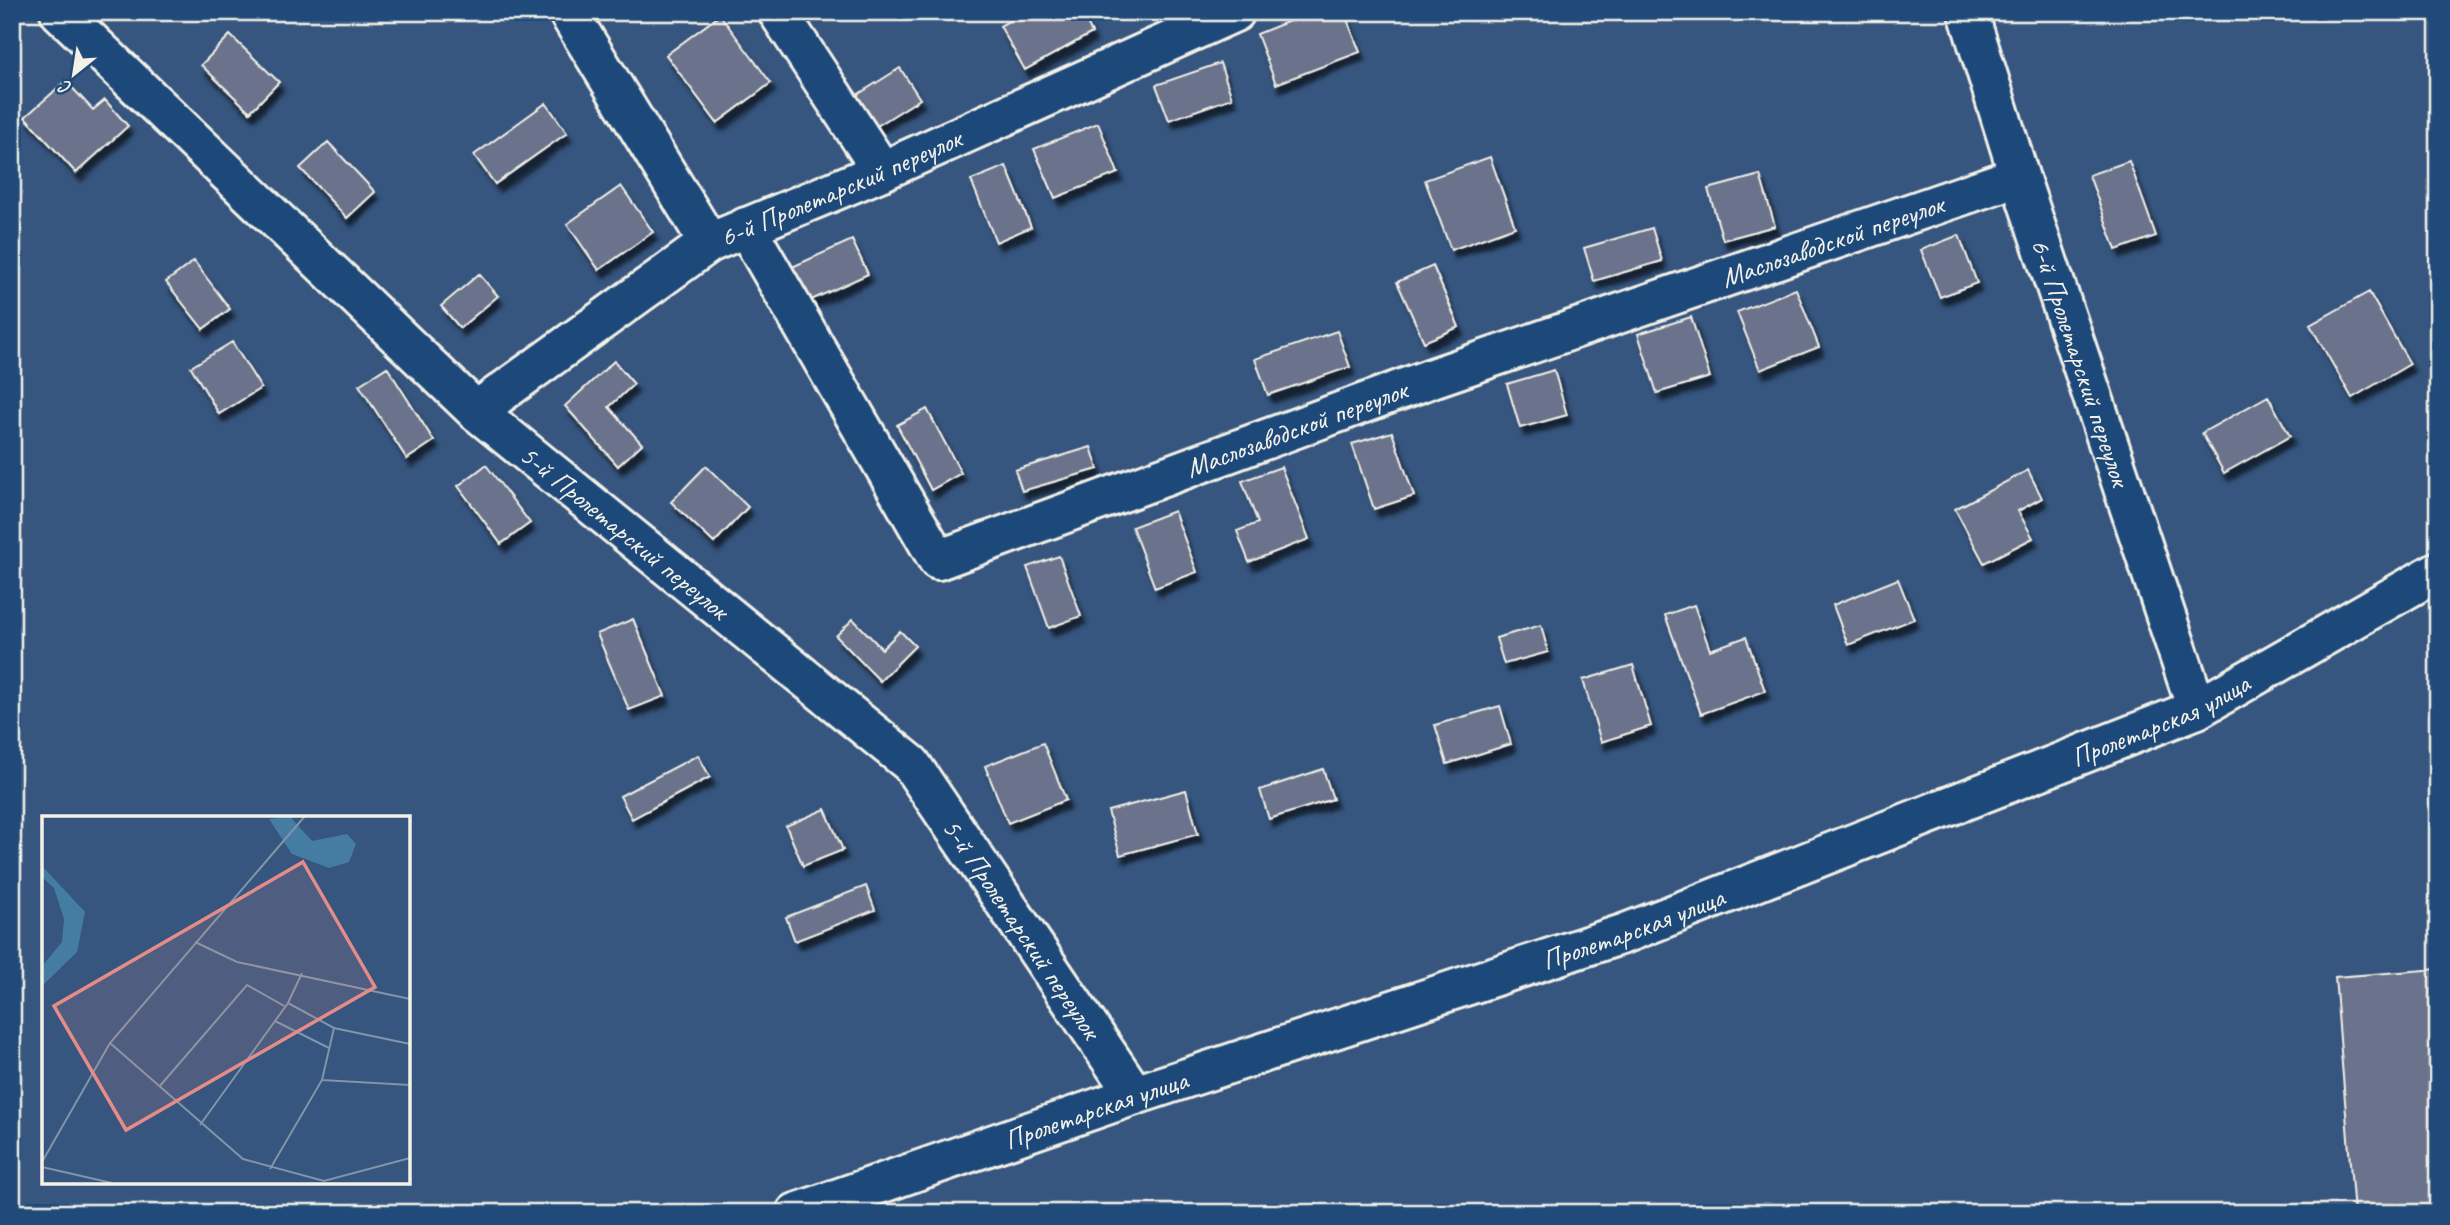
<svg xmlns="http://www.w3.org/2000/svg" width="2450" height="1225" font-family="Caveat,sans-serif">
  <defs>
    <filter id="shadow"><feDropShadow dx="4.5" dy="8" stdDeviation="2" flood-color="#0009"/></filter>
  </defs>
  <rect width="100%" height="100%" fill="#36567f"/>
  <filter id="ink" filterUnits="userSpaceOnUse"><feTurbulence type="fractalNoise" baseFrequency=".0143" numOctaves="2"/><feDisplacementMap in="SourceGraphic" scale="14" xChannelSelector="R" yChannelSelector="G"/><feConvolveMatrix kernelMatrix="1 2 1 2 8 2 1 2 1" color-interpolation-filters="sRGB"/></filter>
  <g filter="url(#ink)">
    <path fill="#6b738b" stroke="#f4f1e8" stroke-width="2" filter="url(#shadow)" d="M1025,12h56l11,21 -67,37 -25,-44z
      M1312,12h32l16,40 -84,32 -19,-50z
      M720,15l51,68 -54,40 -51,-68z
      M230,35l49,47 -29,30 -49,-47z
      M1220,63l12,35 -63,22 -13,-35z
      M900,68l20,31 -43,27 -20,-31z
      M66,81l27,29 12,-10 23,26 -52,47 -51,-56z
      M546,103l21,30 -72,51 -21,-29z
      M1098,123l20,50 -63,25 -21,-49z
      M328,142l47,50 -28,26 -47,-50z
      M1490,157l25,70 -64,23 -26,-70z
      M2129,161l27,75 -40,14 -27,-75z
      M1006,166l25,61 -35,15 -25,-62z
      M1760,175l15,51 -52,14 -15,-51z
      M621,186l32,46 -54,38 -32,-46z
      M1652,228l10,33 -68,20 -10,-33z
      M1959,235l18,48 -37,14 -19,-47z
      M852,240l16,34 -61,28 -15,-35z
      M194,261l36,48 -27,20 -37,-47z
      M1433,266l26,61 -35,15 -27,-60z
      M479,274l19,22 -38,32 -19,-22z
      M1796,289l23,58 -59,23 -23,-58z
      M2369,292l41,72 -58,34 -42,-73z
      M1691,317l19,60 -53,16 -19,-59z
      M1337,331l13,36 -82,28 -13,-36z
      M232,342l29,46 -42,26 -28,-47z
      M614,361l20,23 -25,23 33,37 -24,22 -53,-60z
      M387,367l47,74 -27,18 -48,-74z
      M1554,370l13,45 -47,13 -13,-44z
      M2268,396l22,40 -66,37 -22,-40z
      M927,409l34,64 -30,17 -34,-65z
      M1392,432l22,64 -40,13 -22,-65z
      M1091,447l7,22 -76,22 -7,-21z
      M486,465l44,58 -29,21 -43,-58z
      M706,466l42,41 -34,36 -43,-41z
      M1281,467l28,72 -60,23 -12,-31 21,-8 -16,-42z
      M2028,470l14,28 -24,13 15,27 -49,25 -29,-54z
      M1174,511l23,61 -42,16 -23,-61z
      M1059,556l22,60 -32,12 -22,-61z
      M1898,579l16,40 -66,26 -15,-40z
      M1694,605l16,45 36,-13 19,54 -64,23 -36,-99z
      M633,619l32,77 -36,14 -32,-76z
      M853,619l29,30 18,-18 15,15 -35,35 -44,-45z
      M1541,625l7,27 -44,12 -8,-26z
      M1633,665l18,61 -50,16 -18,-62z
      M1500,706l11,38 -64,20 -12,-39z
      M1043,743l23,57 -58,23 -23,-57z
      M698,755l12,22 -78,42 -12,-23z
      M1323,769l10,30 -64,20 -9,-29z
      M1186,790l12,44 -78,21 -12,-44z
      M825,809l18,41 -40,16 -17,-40z
      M866,886l9,24 -80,31 -9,-24z
      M2438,969v244h-84l-19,-236z"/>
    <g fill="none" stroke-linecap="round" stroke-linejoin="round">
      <defs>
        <g id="minor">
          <path id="s1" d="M60,12l416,399 435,353 224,331"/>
          <path d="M568,12l141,231"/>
          <path d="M778,12l104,159"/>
          <path id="s2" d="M1968,12l51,164 178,533"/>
          <path id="s3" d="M746,227l192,333 494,-182 587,-202"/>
          <path id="s4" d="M476,411l233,-168 173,-72 353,-159"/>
        </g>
        <g id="major">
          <path id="s5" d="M796,1213l339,-118 491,-162 571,-224 241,-138"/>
        </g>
      </defs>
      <use href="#minor" stroke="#f4f1e8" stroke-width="44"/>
      <use href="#major" stroke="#f4f1e8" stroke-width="44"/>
      <use href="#minor" stroke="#1f4a7a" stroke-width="38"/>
      <use href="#major" stroke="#1f4a7a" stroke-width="38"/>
    </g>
  </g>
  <g text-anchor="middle" stroke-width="7" stroke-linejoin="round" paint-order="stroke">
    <g font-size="28" fill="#f4f1e8" stroke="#1f4a7a">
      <text dy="10" stroke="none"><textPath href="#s4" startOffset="430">6-й Пролетарский переулок</textPath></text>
      <text dy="10" stroke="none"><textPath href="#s3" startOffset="1334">Маслозаводской переулок</textPath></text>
      <text dy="10" stroke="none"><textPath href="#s2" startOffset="368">6-й Пролетарский переулок</textPath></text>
      <text dy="10" stroke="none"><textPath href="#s3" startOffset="766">Маслозаводской переулок</textPath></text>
      <text dy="10" stroke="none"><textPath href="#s1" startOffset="768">5-й Пролетарский переулок</textPath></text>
      <text dy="10" stroke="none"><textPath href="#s5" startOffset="1451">Пролетарская улица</textPath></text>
      <text dy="10" stroke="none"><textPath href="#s5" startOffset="884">Пролетарская улица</textPath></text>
      <text dy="10" stroke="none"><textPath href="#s1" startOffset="1335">5-й Пролетарский переулок</textPath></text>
      <text dy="10" stroke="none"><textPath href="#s5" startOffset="317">Пролетарская улица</textPath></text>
    </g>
  </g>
  <g transform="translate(42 816)">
    <rect width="368" height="368" fill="#36567f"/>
    <path d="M251,0l-1,3 20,22 35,-7 9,10 -7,18 -20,6 -37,-14 -23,-35zM0,50l43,46 -8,40 -35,34v-20l20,-24 2,-23 -10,-31 -12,-11z" fill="#457ca2"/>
    <path fill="none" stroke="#8294a9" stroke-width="2" d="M153,126l42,20 173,37M246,187l46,25 76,16M233,205l54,27M68,227l133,116 81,22 86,-23M280,264l88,5M117,271l88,-102 39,22M158,309l88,-122 14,-30M0,346l68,-119 195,-227M0,351l70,16M228,353l52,-89 12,-52"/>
    <path fill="#e58c88" fill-opacity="0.15" stroke="#e58c88" stroke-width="3.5" d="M261,46l72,125 -249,143 -72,-124z"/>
    <rect width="368" height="368" fill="none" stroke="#f4f1e8" stroke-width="3.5"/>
  </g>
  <rect width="2450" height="1225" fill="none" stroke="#1f4a7a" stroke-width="42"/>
  <rect x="21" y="21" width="2408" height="1183" fill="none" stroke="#f4f1e8" stroke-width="2.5" filter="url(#ink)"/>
  <g transform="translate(74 74) rotate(210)" stroke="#1f4a7a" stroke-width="5" paint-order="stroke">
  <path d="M0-5L12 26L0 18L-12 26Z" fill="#f4f1e8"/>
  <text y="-10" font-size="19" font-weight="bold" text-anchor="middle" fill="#f4f1e8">С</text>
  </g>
</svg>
